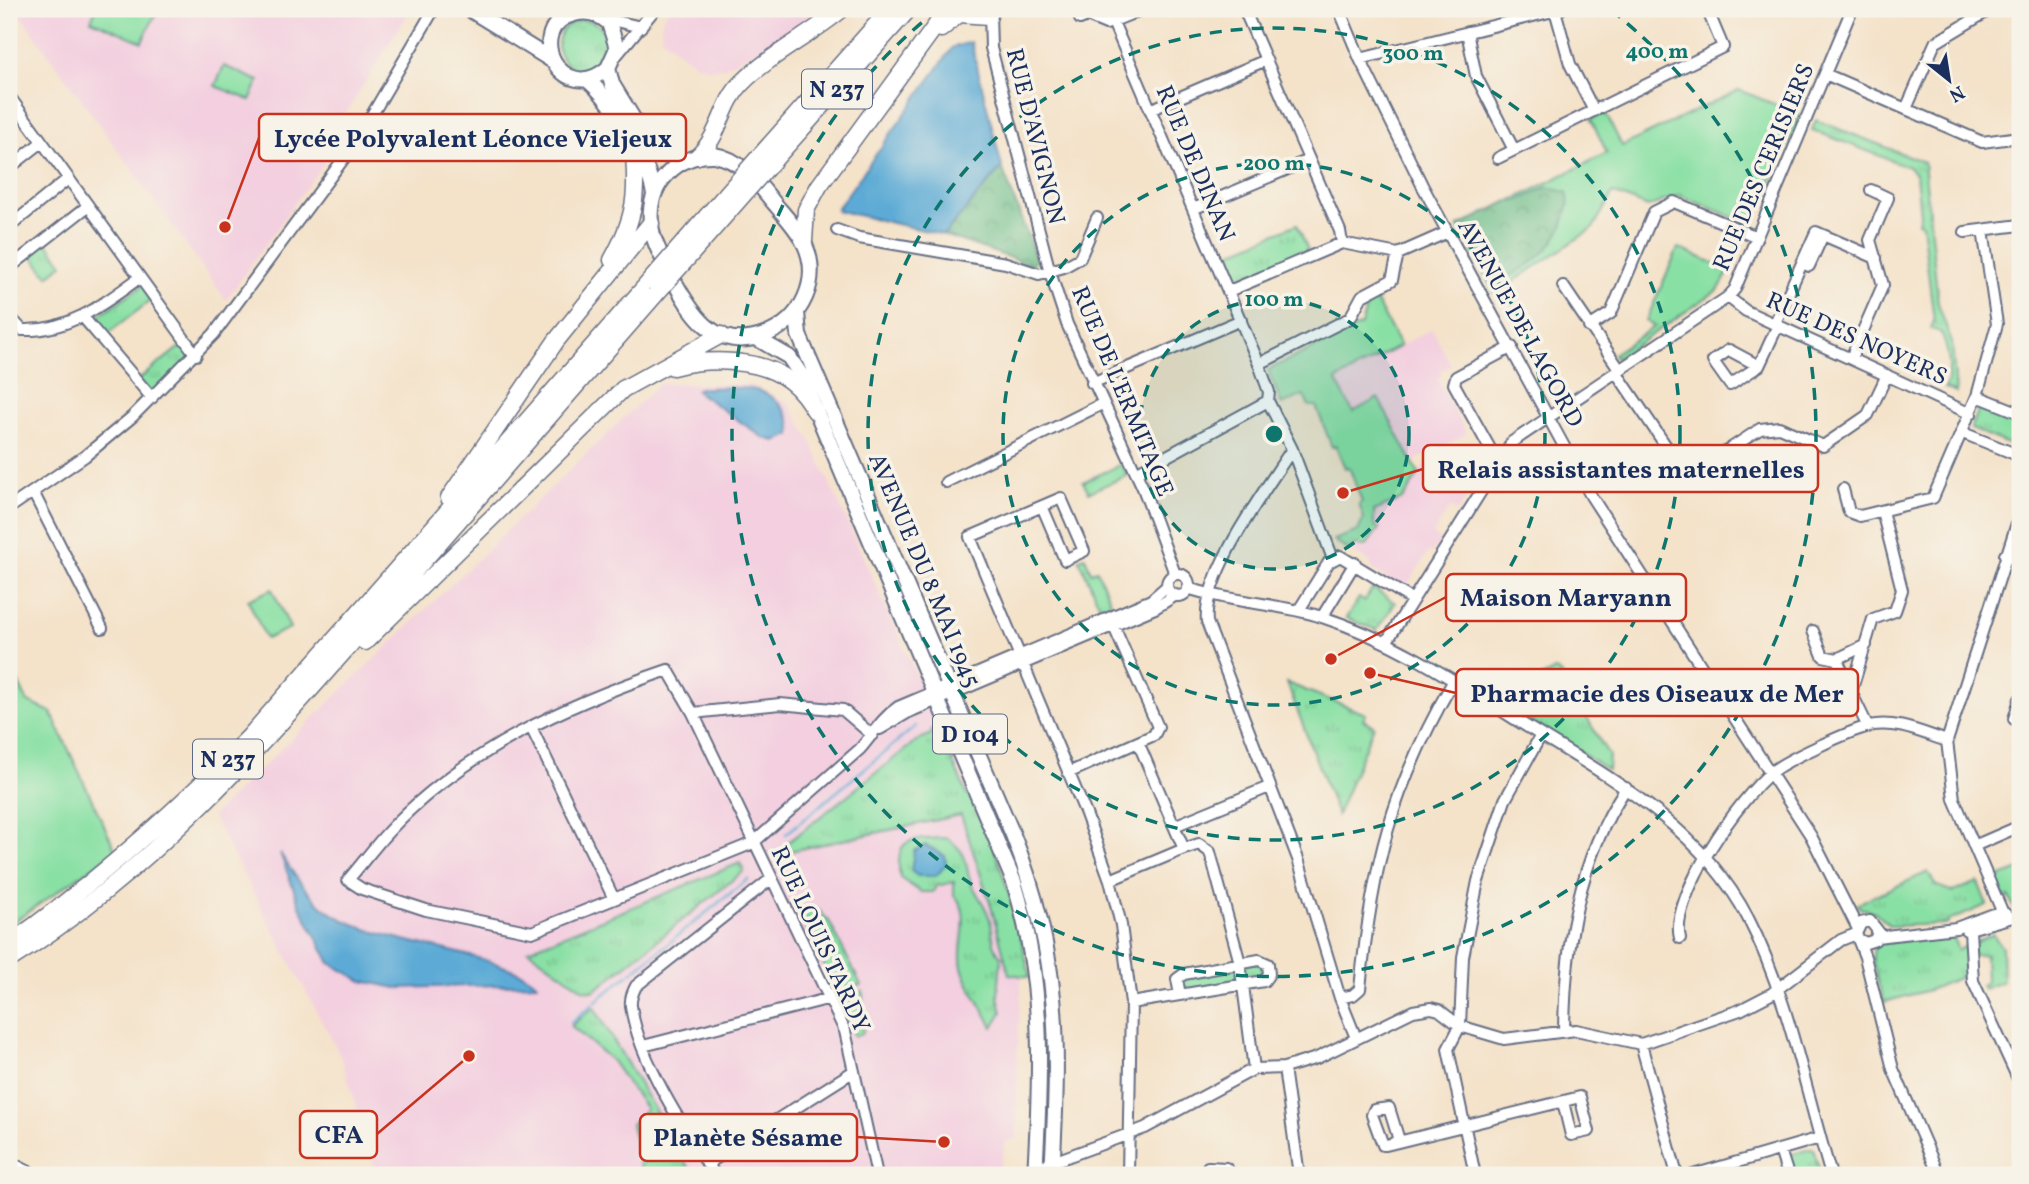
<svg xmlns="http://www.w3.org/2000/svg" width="2029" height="1184" font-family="Vollkorn,serif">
  <defs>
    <pattern id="grass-tufts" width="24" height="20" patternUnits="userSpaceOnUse" patternTransform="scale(1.75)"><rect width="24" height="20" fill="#89e0a4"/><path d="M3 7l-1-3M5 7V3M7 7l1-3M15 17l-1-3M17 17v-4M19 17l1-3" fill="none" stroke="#76c090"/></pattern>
    <pattern id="forest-crowns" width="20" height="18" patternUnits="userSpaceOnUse" patternTransform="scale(1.75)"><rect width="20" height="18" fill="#6ebe8a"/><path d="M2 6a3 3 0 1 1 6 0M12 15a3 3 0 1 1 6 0" fill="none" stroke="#5a9b74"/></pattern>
  </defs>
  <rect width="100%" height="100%" fill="#f7f3e8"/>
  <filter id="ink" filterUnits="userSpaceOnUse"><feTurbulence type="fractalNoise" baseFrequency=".0143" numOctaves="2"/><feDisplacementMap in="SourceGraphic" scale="14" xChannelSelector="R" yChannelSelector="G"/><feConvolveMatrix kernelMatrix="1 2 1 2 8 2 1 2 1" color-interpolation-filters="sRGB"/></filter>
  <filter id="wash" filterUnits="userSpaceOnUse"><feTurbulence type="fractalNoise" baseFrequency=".00686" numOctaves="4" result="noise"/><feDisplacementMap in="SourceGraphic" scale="28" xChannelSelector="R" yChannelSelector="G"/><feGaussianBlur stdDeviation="1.57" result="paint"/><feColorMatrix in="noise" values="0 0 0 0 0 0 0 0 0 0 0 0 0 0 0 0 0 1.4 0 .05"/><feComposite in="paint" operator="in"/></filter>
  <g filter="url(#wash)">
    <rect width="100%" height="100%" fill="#f4e2c9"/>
    <path fill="#f3cfdf" d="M16,9h395l-87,140 6,5 -104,146z
      M670,9h152l-24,20 -74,38 -14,2 -18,-7 -31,-25 1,-18z
      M1432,329l19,36 -12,6 2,5 -4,3 30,55 -55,28 -34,-64 -25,14 -17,-32z
      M660,383l91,2 37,18 21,34 162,359 51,176 -5,90v77l-12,3 -6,33h-622l-36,-118 -129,-241z
      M1441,451l4,7 32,23 -19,31 -8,-5 -17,27 8,6 -9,13 -3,-2 -25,39 -32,-21 -2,-8 -23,-11 13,-5 14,-20 -1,-11 3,-6 27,-9 25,-40z"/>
    <path fill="url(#grass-tufts)" stroke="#528881" stroke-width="2" d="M558 45a25 25 0 1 1 50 0a25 25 0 1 1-50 0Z
      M1816,120l108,42 14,141 14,40 4,50 -11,-5c8,-15 3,-40 -4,-55l-10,-5 3,-7 -12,-97 -4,-2 2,-7 -4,-40 -7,-8 -97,-37z
      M1297,224l11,26 -74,32 -11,-26z
      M45,240l18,24 -15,12 -19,-24z
      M144,284l10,14 -52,40 -14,-15z
      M186,342l10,13 -44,43 -15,-17z
      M1981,403l39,16v30l-49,-20z
      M1122,464l5,12 -38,16 -6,-10z
      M1085,557l6,15 6,-2 16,37 -11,4 -23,-52z
      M1373,588l22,15 -18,27 -31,-12 13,-20 5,3z
      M1555,670l6,3 48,83 -1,14 -110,-69z
      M1287,683l79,31 -3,6 11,6 -37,89z
      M938,727l29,68 7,2c25,59 43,117 56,180l-21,-3 -18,-68 -30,-91 -171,36 -4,-7 130,-103 17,-8 -2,-3z
      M947,838c28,20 14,30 28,52 6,11 12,18 15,30 4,14 1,25 11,37l-3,39 4,16 -9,15c-9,-19 -26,-40 -31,-60 -6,-21 12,-55 -8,-71v-14l-18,4 -3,6h-12l-21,-14c-6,-43 10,-38 47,-40z
      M740,863l4,8 -150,120 -10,-1 -56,-40z
      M2020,869v40l-5,2 -6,-15 -5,2 -8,-20z
      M1928,872l7,13 18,7 25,-10 9,23 -39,16v3l-58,2 -15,-14 -15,-4 -4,-4z
      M796,908l21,1 12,12 32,64 -24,6z
      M1952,934l6,16 9,-4 1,28 -39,16 -45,12c-4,-17 -20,-48 -5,-60z
      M1993,934l9,14 1,33 -20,8 -2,-4 5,-3 -1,-27h-12l-1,-11z
      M1265,960l3,19 -88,16 -1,-20z
      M863,991v42l-9,3 -14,-38z
      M594,1007l99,168h-51l-11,-51 15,-15 -35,-49 -40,-34z
      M1813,1148l8,27h-32l-3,-19z"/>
    <path fill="url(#forest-crowns)" stroke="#447674" stroke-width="2" d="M1002,167l34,91 -2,5 -6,1 -84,-29z
      M1547,187l20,5c4,10 1,15 -2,26 -11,36 -41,51 -74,69l-33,-60 50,-26 7,1z"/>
    <path fill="#89e0a4" stroke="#528881" stroke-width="2" d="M96,9h62l-16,33 -51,-22z
      M224,66l35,15 -9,19 -35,-14z
      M1739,90l62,25 -49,110 -73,-30 -31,12 -35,-14 -20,35 -98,66 -4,-7c33,-18 63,-33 74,-69 3,-11 5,-16 2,-26l-20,-5 -32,15 -4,-1 96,-48 -16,-34 14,-7 17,34z
      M1678,248l52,22 -11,19 -103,70 -3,-5 42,-28 -9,-5z
      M1373,295l27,51 -64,34 17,32 25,-14 41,76 -16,25 -29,12v14l5,3 -13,18 -10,-1 -9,5 -13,-10 24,-9 6,-13 -5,-14 3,-2 -13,-35 -4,1 -9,-22 -4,1 -16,-41h-7l-6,-11 -21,10 -14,-35 93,-45 7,-23 -4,-3z
      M272,589l18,39 -24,11 -18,-39z
      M16,678l12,24 23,10 65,139 -107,74v-243z"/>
    <path fill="#5baad5" stroke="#3b6c9a" stroke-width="2" d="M971,42l31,125 -58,68 -108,-25 117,-163z
      M699,388c17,0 35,-2 51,1 22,2 44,24 41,46l-16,6 -11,-3 -68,-47z
      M925,845l20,11 1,9 -10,11h-18l-7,-5 3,-20z
      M280,853c16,25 35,53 62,66 48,23 102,27 152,44 13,5 34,10 43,21l-140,4 -35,-7 -32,-18 -30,-57z"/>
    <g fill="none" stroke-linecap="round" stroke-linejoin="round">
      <path stroke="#5baad5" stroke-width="2.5" d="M786,834l130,-108
        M676,937l72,-58
        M631,973l43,-34
        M595,1002l33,-27
        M570,1023l22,-18"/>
    </g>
  </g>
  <g filter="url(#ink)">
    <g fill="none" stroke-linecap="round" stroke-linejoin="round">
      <defs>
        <path id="minor" d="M1244,9l96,222 2,12
          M1339,9l21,50 63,128 168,309 220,340 46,91
          M1555,10l15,54 24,47
          M990,12l1,36 59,224 17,52 76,164 32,86
          M603,18l38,9
          M1080,19l7,-3 19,8 37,-15
          M1113,22l146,342 10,28 -1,9 24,48 41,110
          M1467,32l9,44 38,74
          M615,57l40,-48
          M1360,59l201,-50
          M1825,74l157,68 38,-5
          M9,96l187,259
          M1906,109l29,-66 56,-34
          M1150,110l116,-50
          M1498,158l225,-111 -16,-38
          M9,168l33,-26
          M1193,209l116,-49
          M9,227l59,-48
          M837,230l22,8 147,25 33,11 25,-7 16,-9 17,-40
          M1965,232l55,-7
          M1802,263l7,3 14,-31
          M9,268l79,-62
          M1563,286l57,84
          M1229,291l113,-48 56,11 50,-22
          M1728,297l18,14 225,103
          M9,316l13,14c46,2 82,-26 117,-52
          M83,317l69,81
          M1775,323l41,-91 60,26
          M1589,327l22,-14 43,-101 20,-10 83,35
          M1851,358l32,-73 -13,-45 18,-42 -17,-8
          M1259,364l91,-46 12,-22 30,-16 6,-26
          M1759,366l-30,-16 -16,11 17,24 29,-19 19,-41
          M1616,372l56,83 5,3 42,-2 41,-27 19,-2 44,19 45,-31 19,-40
          M1092,383l149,-63
          M1977,396l43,17
          M1963,433l57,23
          M1292,449c-27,42 -90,125 -85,173l91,237 42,139 16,40
          M1498,463l-44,-79 2,-7 56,-30
          M1136,473l132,-72
          M946,482l156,-78
          M1843,489l6,23 11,4 73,-18 44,-102 20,-72 -14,-94
          M33,492l69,136
          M1042,506l23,54 19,-9 -23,-53 -91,39 116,277 24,66 11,45 10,78 -3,172
          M9,508l76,-52 47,-39 82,-83 142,-192 78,-133
          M2005,555l15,6
          M1167 585a11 11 0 1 1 22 0a11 11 0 1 1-22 0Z
          M1188,588c44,15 90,15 134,29 72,23 133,64 196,104 87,54 181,103 230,197 41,80 57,172 83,257
          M1299,610l30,-48 11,-6 73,44
          M1322,617l33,-54
          M1111,620l47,107 -4,8 -16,7 36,84
          M1813,631l10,25 14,3 14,33
          M1387,641l125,-199 216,-145 7,-8 117,-280
          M1837,659l29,-14
          M2020,699l-6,20 6,2
          M693,713l152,318 32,144
          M531,727l83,172
          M1868,727l-17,-35 22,-73 22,-8 7,-21 -20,-79
          M880,729l29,-17 246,-104 21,-13
          M872,735l-29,-25 -63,-6 -87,9 -25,-43c-101,34 -206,82 -279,161 -15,16 -27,33 -41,49l14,9 64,21 106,22 221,-89 107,-94c13,-15 22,-31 38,-42l253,-107 16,-14
          M1068,773l70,-31
          M1974,846l46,-20
          M1184,849l15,-5 11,8 30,111 14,106
          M1110,880l74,-31 -10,-23 95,-39
          M2002,911l-48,-112 -7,-58 73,-227
          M1966,930l54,-15
          M1970,931l3,50 47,102
          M1877,937l79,-9 46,-17 7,6
          M1680,938c-11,-40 61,-142 93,-167 15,-12 77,-40 96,-45 27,-6 53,7 78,15
          M1860,940l6,3 9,-3 3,-9 -8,-10 -9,2 -5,11 9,23 28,112 46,106
          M1340,998l13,-3 7,-6c12,-123 31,-200 94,-309
          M1131,1003l133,-22 5,-7 -1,-10 -9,-4 -75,14 -7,5 3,16
          M1564,1031c1,-84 14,-172 62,-243
          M1641,1044l36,131
          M643,1046l188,-48
          M1284,1068l15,107
          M1396,1142l2,-5 -9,-29 -15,2 -2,5 11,30h3l194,-48 9,34 -18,4 -8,-33
          M1780,1150l8,25
          M9,1162l27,13
          M707,1164l147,-93
          M715,1175c-30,-44 -77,-116 -84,-169 -1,-8 2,-14 5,-20l135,-107
          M1018,1175l127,-47 109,-59 30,-1 33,-10 96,-47 18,-3 8,2 21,16 44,13 72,-9 65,14 99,-34 31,-16 70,-54 15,-6
          M1203,1175l5,-8 18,1 6,7
          M1475,1175l-27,-126 12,-23 3,-69 15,-76 27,-81 36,-65
          M1693,1175l127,-37"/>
        <path id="major" d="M469,9l84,52
          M608,68c-47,41 -86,-41 -34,-54 14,-4 24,0 35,9l8,25 -9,20 4,16 36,59 14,10 19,8
          M586,79c27,20 62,82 68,115
          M714,155c27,4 44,28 60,48 10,12 22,24 29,38 20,37 -1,81 -39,94 -49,18 -73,-22 -92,-58 -8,-17 -20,-35 -21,-54 -4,-39 26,-69 63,-68z
          M797,312l2,23 214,500c49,124 46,210 39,340
          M756,338l33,19 12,18 213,507c31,101 27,190 21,293"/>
        <path id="highway" d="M941,29l18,-15 30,2
          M698,156c23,-21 23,-52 44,-73 29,-29 69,-48 100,-74
          M758,158l132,-149
          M766,169l143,-160
          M804,241l2,-31 13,-24 129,-177
          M612,260c24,-43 26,-67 21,-115
          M673,367c35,-9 88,-9 117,14 11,8 18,19 25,30
          M449,498l107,-157 95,-118
          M365,642l258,-253 98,-54
          M9,944c87,-61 165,-131 240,-207l401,-456
          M9,960c147,-91 262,-225 375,-354 90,-104 181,-207 271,-311"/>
      </defs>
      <use href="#minor" stroke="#676e83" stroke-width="14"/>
      <use href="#major" stroke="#676e83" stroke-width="18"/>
      <use href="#highway" stroke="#676e83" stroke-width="19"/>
      <use href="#minor" stroke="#fff" stroke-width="10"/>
      <use href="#major" stroke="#fff" stroke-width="14"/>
      <use href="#highway" stroke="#fff" stroke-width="16"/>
      <defs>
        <path id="highway-bridge" d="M650,281l108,-123
          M655,295l111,-126"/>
      </defs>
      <use href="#highway-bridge" stroke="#676e83" stroke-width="19" stroke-linecap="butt"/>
      <use href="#highway-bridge" stroke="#fff" stroke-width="16"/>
    </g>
  </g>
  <circle cx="1274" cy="434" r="135" fill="#0f766e" fill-opacity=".12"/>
  <g fill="none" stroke="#0f766e" stroke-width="3.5" stroke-dasharray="12 9">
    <circle cx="1274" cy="434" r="135"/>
    <circle cx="1274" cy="434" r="271"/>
    <circle cx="1274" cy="434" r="406"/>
    <path d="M1611 10A542 542 0 1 1 937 10"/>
  </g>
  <g text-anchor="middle" stroke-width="7" stroke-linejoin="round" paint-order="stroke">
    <g fill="#f7f3e8" stroke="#5d6a87" stroke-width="2">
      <rect x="802" y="69.5" width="70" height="39" rx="5"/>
      <rect x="933" y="714.5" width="74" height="39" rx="5"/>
      <rect x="193" y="739.5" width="70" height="39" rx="5"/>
    </g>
    <g font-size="23" font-weight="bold" fill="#1b2f5e">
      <text x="837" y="97">N 237</text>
      <text x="970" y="742">D 104</text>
      <text x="228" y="767">N 237</text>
    </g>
    <g font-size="24" fill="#1b2f5e" stroke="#f7f3e8">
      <text transform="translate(1036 136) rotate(76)" y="8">RUE D'AVIGNON</text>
      <text transform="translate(1196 163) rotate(67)" y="8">RUE DE DINAN</text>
      <text transform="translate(1763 167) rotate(-67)" y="8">RUE DES CERISIERS</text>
      <text transform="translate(1521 323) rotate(61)" y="8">AVENUE DE LAGORD</text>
      <text transform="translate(1857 338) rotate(24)" y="8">RUE DES NOYERS</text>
      <text transform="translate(1123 391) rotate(67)" y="8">RUE DE L'ERMITAGE</text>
      <text transform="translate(925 570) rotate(67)" y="8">AVENUE DU 8 MAI 1945</text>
      <text transform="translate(821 939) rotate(65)" y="8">RUE LOUIS TARDY</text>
    </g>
  </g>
  <circle cx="1274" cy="434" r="10" fill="#0f766e" stroke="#f7f3e8" stroke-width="3.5"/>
  <g font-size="21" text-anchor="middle" font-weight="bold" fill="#0f766e" stroke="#f7f3e8" stroke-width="7" stroke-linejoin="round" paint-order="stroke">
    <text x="1657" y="58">400 m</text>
    <text x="1413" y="60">300 m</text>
    <text x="1274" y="170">200 m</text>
    <text x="1274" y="306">100 m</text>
  </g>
  <path fill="none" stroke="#c8321e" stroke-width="2.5" d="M225 227L259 138M1343 493L1423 469M1331 659L1446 597M1370 673L1456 693M469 1056L377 1134M944 1142L857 1137"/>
  <g fill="#c8321e" stroke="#f7f3e8" stroke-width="2.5">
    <circle cx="225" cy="227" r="7"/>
    <circle cx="1343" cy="493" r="7"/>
    <circle cx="1331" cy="659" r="7"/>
    <circle cx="1370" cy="673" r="7"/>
    <circle cx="469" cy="1056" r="7"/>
    <circle cx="944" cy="1142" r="7"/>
  </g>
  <g fill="#f7f3e8" stroke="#c8321e" stroke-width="2.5">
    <rect x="259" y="114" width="427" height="47" rx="7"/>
    <rect x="1423" y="445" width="395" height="47" rx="7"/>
    <rect x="1446" y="574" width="240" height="47" rx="7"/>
    <rect x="1456" y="669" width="402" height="47" rx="7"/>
    <rect x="300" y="1111" width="77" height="47" rx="7"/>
    <rect x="640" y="1114" width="217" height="47" rx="7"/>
  </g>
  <g font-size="26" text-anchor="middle" font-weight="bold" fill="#1b2f5e">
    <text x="473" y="147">Lycée Polyvalent Léonce Vieljeux</text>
    <text x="1621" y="478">Relais assistantes maternelles</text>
    <text x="1566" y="606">Maison Maryann</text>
    <text x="1657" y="702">Pharmacie des Oiseaux de Mer</text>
    <text x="339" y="1143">CFA</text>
    <text x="748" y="1146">Planète Sésame</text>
  </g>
  <rect width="2029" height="1184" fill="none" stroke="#f7f3e8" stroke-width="35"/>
  <g transform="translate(1949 80) rotate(150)" stroke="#f7f3e8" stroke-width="5" paint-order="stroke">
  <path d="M0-5L12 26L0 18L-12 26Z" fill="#1b2f5e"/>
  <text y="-10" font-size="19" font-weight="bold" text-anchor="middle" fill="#1b2f5e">N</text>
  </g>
</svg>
